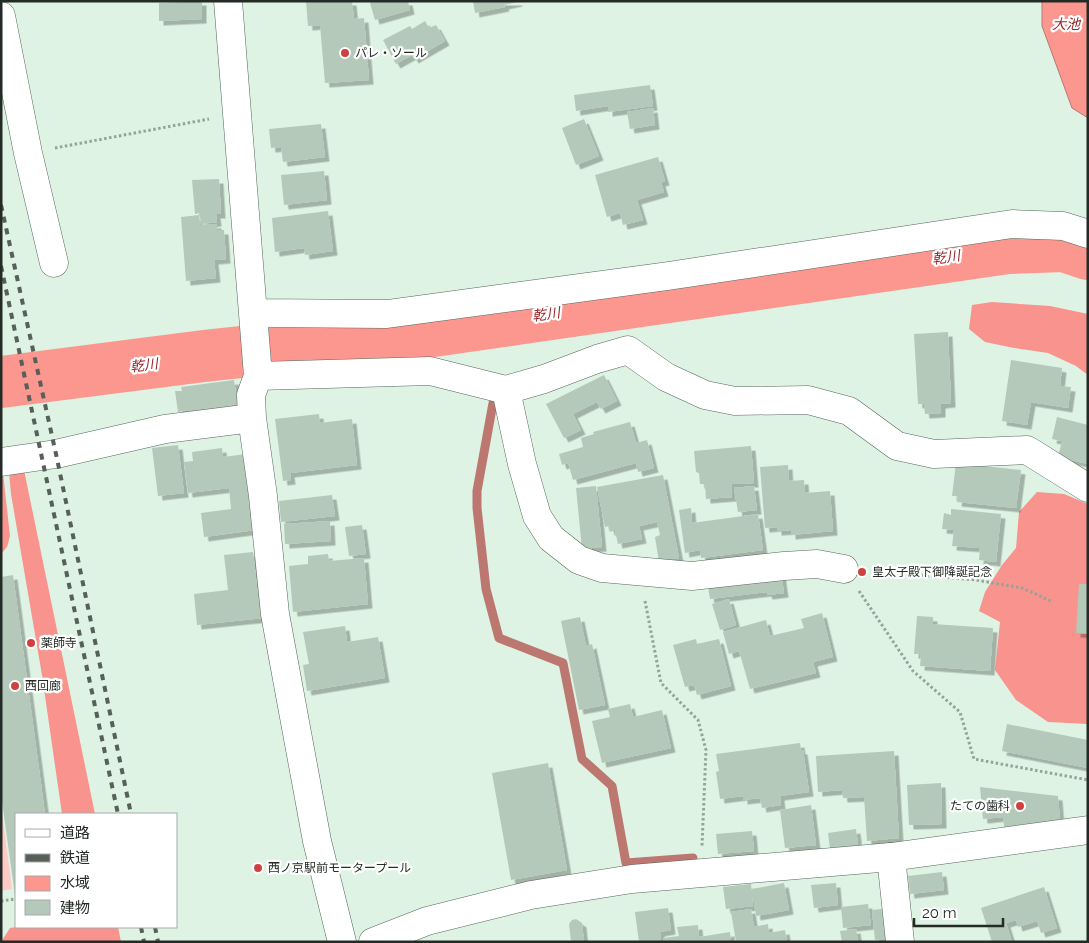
<svg xmlns="http://www.w3.org/2000/svg" width="1089" height="943" font-family="Raleway,'Noto Sans JP',sans-serif">
  <defs>
    <filter id="shadow"><feDropShadow dx="4.5" dy="4.5" stdDeviation="0" flood-color="#0004"/></filter>
  </defs>
  <rect width="100%" height="100%" fill="#def3e3"/>
  <path fill="#ffcac5" d="M1,806l11,83 -11,2z"/>
  <path fill="#f8938d" d="M992,302l58,4 38,8v61l-12,-9 -28,-13 -34,-5 -29,-6 -16,-13 3,-24z
    M24,470l71,344h-33l-20,-139 -31,-181 -2,-22z
    M1,473h2l7,63 -3,11 -6,7z
    M1037,492l27,2 24,10v220l-40,-2 -32,-22 -21,-30 5,-48 -21,-11 6,-19 17,-27 14,-17 3,-36z
    M17,927h101l3,15h-120l9,-14z"/>
  <path fill="#fc9790" stroke="#bb7770" d="M1042,1h46v117l-16,-10 -30,-82z"/>
  <g fill="none" stroke-linecap="round" stroke-linejoin="round">
    <path stroke="#bb7770" stroke-width="9" d="M493,403l-16,88v17l9,81 13,49 64,25 19,96 30,27 14,77 67,-5"/>
    <path stroke="#fc9790" stroke-width="52" d="M1,382l203,-26 229,-25 575,-83 56,-2 24,8"/>
  </g>
  <path fill="#b5c9ba" filter="url(#shadow)" d="M202,1v18l-43,2v-18z
    M306,1h46l2,18 10,-1 5,62 -44,3 -5,-58 -12,1z
    M373,1h35l2,9 -35,10 -5,-17z
    M473,1h45v1l-14,3 1,2 -30,6z
    M425,21l4,7 7,-3 9,16 -31,18 -2,-4 -16,9 -13,-24 27,-14 2,3z
    M650,85l3,21 -45,6v-6l-32,5 -2,-16z
    M653,108l2,17 -25,4 -3,-17z
    M584,119l15,37 -23,9 -14,-37z
    M321,124l4,33 -42,5 -2,-15 -10,1 -2,-19z
    M658,157l7,24 -4,1 3,10 -27,8 6,20 -20,5 -3,-12 -13,4 -12,-42z
    M324,171l3,29 -43,5 -3,-30z
    M219,179l2,35h-5l1,8 -16,2 -1,-11 -5,1 -3,-34z
    M328,211l5,40 -28,4 -1,-7 -29,4 -3,-34z
    M199,215l1,10 17,-1v6h7l2,29 -12,1 2,18 -30,3 -5,-64z
    M948,332l3,71 -10,1v9l-16,1 -1,-10h-6l-4,-70z
    M1011,360l51,8 -2,18 11,1 -3,21 -37,-6 -4,23 -25,-4z
    M604,375l13,26 -16,8 -4,-7 -24,12 8,16 -17,8 -18,-34z
    M234,380l4,27 -50,7v-4l-10,2 -3,-21h7l-1,-4z
    M319,414l1,9 32,-4 5,46 -67,8 1,7 -8,1 -8,-62z
    M1057,417l31,8v39l-30,-7 4,-16 -10,-2z
    M630,422l6,21 11,-3 7,28 -16,4 -2,-9 -63,17 -5,-17 -6,2 -3,-11 24,-7 -2,-9 13,-4 -1,-2z
    M178,445l6,48 -26,3 -6,-48z
    M751,446l3,37 -23,1 1,13 -26,2 -1,-15h-5l-1,-11 -3,-1 -2,-21z
    M222,448l1,9 23,-3 9,76 -51,7 -3,-24 30,-4 -2,-21 -41,5 -4,-31 9,-1 -1,-9z
    M956,463l65,7 -5,38 -59,-6 1,-6h-6z
    M788,465l1,16 15,-1 1,13 25,-2 3,40 -42,4v-5l-14,1v-4l-12,1 -5,-61z
    M663,475l16,83 -20,4 -4,-25 5,-2 -3,-13 -18,4 3,13 -24,5 -3,-13h-5l-1,-5 -4,1 -8,-40z
    M596,486l6,61 -20,2 -6,-61z
    M754,486l3,24 -19,2 -4,-24z
    M332,495l3,21 -54,6 -2,-21z
    M691,508l1,15 66,-9 5,36 -62,8 -1,-8 -15,3 -6,-43z
    M951,509l50,5 -5,48 -17,-2 1,-12 -28,-2 2,-16 -12,-1 2,-16 7,2z
    M330,521l1,20 -46,3 -1,-20z
    M362,525l4,29 -17,2 -4,-29z
    M253,552l5,44h3l3,22 -67,7 -3,-31 34,-4 -4,-35z
    M328,554l1,7 35,-3 4,46 -75,8 -4,-46 19,-2v-8z
    M781,572l3,21 -16,2 -1,-3 -57,7 -3,-18z
    M13,575l32,239h-29l-1,82 -14,-102v-217z
    M1079,584h9v50l-12,-1z
    M729,599l7,26 -16,5 -8,-26z
    M822,613l11,44 -20,5 3,11 -66,16 -11,-38 -10,3 -6,-22 43,-12 4,16 34,-8 -3,-9z
    M917,616l16,1v7l60,4 -3,43 -70,-5 1,-12h-7z
    M580,617l6,29 6,-2 13,61 -26,5 -18,-89z
    M345,626l2,16 31,-5 7,41 -78,13 -4,-26 6,-1 -6,-32z
    M696,639l1,5 22,-5 12,47 -34,9 -3,-10 -9,2 -12,-42z
    M630,704l3,13 29,-7 9,38 -69,15 -10,-42 18,-4 -2,-8z
    M1007,724l81,16v28l-86,-17z
    M800,743l1,7h2l6,42 -29,4 1,9 -19,3 -2,-10 -17,2v-4l-23,3 -4,-27 3,-1 -3,-17z
    M894,751l5,87 -32,3 -3,-44 -21,1 -1,-8 -24,2 -2,-36z
    M548,763l19,107 -56,10 -19,-107z
    M941,783l1,41 -33,1 -2,-40z
    M980,787l78,9 2,25 -56,6 -1,-10 -20,2z
    M811,805l5,40 -31,3 -5,-38z
    M856,829l2,16 -28,4 -2,-16z
    M752,831l2,20 -36,3 -2,-20z
    M942,872l2,18 -34,4 -2,-18z
    M784,883l5,27 -33,6 -4,-27z
    M836,883l2,22 -24,3 -3,-23z
    M751,884l2,22 -27,3 -3,-22z
    M1044,887l13,41 -16,5 -4,-12 -19,6 -2,-7 -10,3 6,19h-20l-11,-34z
    M868,904l3,21 -28,3 -2,-21z
    M668,908l3,22 -11,2 1,10h-22l-4,-30z
    M890,908l4,30 -19,2 -3,-30z
    M751,909l3,18 14,-3 1,9 16,-3 2,12h-51l-5,-30z
    M576,919l6,4 2,19h-13l-2,-18 3,-4z
    M698,925l1,12 31,-5 1,10h-68v-4l16,-2 -2,-9z
    M856,929l2,13h-16l-2,-11z"/>
  <g fill="none" stroke-linecap="round" stroke-linejoin="round">
    <defs>
      <path id="minor" d="M228,1l30,375 -7,19 1,23 11,78 12,118 42,227 25,101
        M1,16l27,137 26,110
        M253,313l134,1 281,-38 344,-52 51,2 25,8
        M258,376l172,-5 76,19 38,-11 53,-20 31,-9 38,27 39,18 30,6 73,-1 41,11 48,35 37,8 93,-4 61,38
        M506,390l16,74 15,52 14,22 28,22 23,8 90,8 92,-10 33,-2 27,5
        M1,462l55,-8 109,-25 87,-11
        M891,857l9,85"/>
      <path id="tertiary" d="M373,942l54,-21 104,-26 101,-16 259,-22 197,-27"/>
    </defs>
    <use href="#minor" stroke="#55675a" stroke-width="29"/>
    <use href="#tertiary" stroke="#55675a" stroke-width="29"/>
    <path stroke="#94a498" stroke-width="3" stroke-dasharray="2.5 2.5" stroke-linecap="butt" d="M55,148l154,-29
      M872,571l104,9 46,8 29,13
      M859,591l54,80 47,41 14,47 114,21
      M645,601l16,82 37,37 8,30 -4,96
      M1,901l15,-2"/>
    <use href="#minor" stroke="#fff" stroke-width="28"/>
    <use href="#tertiary" stroke="#fff" stroke-width="28"/>
    <path stroke="#566058" stroke-width="4" stroke-dasharray="6 6" stroke-linecap="butt" d="M1,205l55,249 75,360
      M1,266l117,548
      M141,927l3,15
      M155,927l3,15"/>
  </g>
  <g fill="#cf4041" stroke="#fff" stroke-width="2">
    <circle cx="345" cy="53" r="5"/>
    <circle cx="862" cy="572" r="5"/>
    <circle cx="31" cy="643" r="5"/>
    <circle cx="15" cy="686" r="5"/>
    <circle cx="1020" cy="806" r="5"/>
    <circle cx="258" cy="868" r="5"/>
  </g>
  <g text-anchor="middle" stroke-width="4.5" stroke-linejoin="round" paint-order="stroke">
    <g font-size="12" fill="#242b26" stroke="#fff" text-anchor="start">
      <text x="355" y="57">パレ・ソール</text>
      <text x="872" y="576">皇太子殿下御降誕記念</text>
      <text x="41" y="647">薬師寺</text>
      <text x="25" y="690">西回廊</text>
      <text x="1010" y="810" text-anchor="end">たての歯科</text>
      <text x="268" y="872">西ノ京駅前モータープール</text>
    </g>
    <g font-size="14" font-style="italic" fill="#992428" stroke="#fff">
      <text x="1066" y="29">大池</text>
      <text transform="translate(946 257) rotate(-8)" y="5">乾川</text>
      <text transform="translate(546 314) rotate(-8)" y="5">乾川</text>
      <text transform="translate(144 365) rotate(-7)" y="5">乾川</text>
    </g>
  </g>
  <rect width="1089" height="943" fill="none" stroke="#242b26" stroke-width="5"/>
  <rect x="15" y="813" width="162" height="115" fill="#ffffff" stroke="#a7aaa8"/>
  <rect x="25" y="829" width="25" height="8" fill="#ffffff" stroke="#a7aaa8"/>
  <text x="60" y="838" font-size="15" fill="#242b26">道路</text>
  <rect x="25" y="854" width="25" height="8" fill="#566058" stroke="#a7aaa8"/>
  <text x="60" y="863" font-size="15" fill="#242b26">鉄道</text>
  <rect x="25" y="876" width="25" height="15" fill="#fc9790" stroke="#a7aaa8"/>
  <text x="60" y="888" font-size="15" fill="#242b26">水域</text>
  <rect x="25" y="900" width="25" height="15" fill="#b5c9ba" stroke="#a7aaa8"/>
  <text x="60" y="913" font-size="15" fill="#242b26">建物</text>
  <path d="M914 918v8h89v-8" fill="none" stroke="#242b26" stroke-width="2.5"/>
  <text x="922" y="918" font-size="15" fill="#242b26" stroke="#ffffff" stroke-width="4" paint-order="stroke">20 m</text>
</svg>
